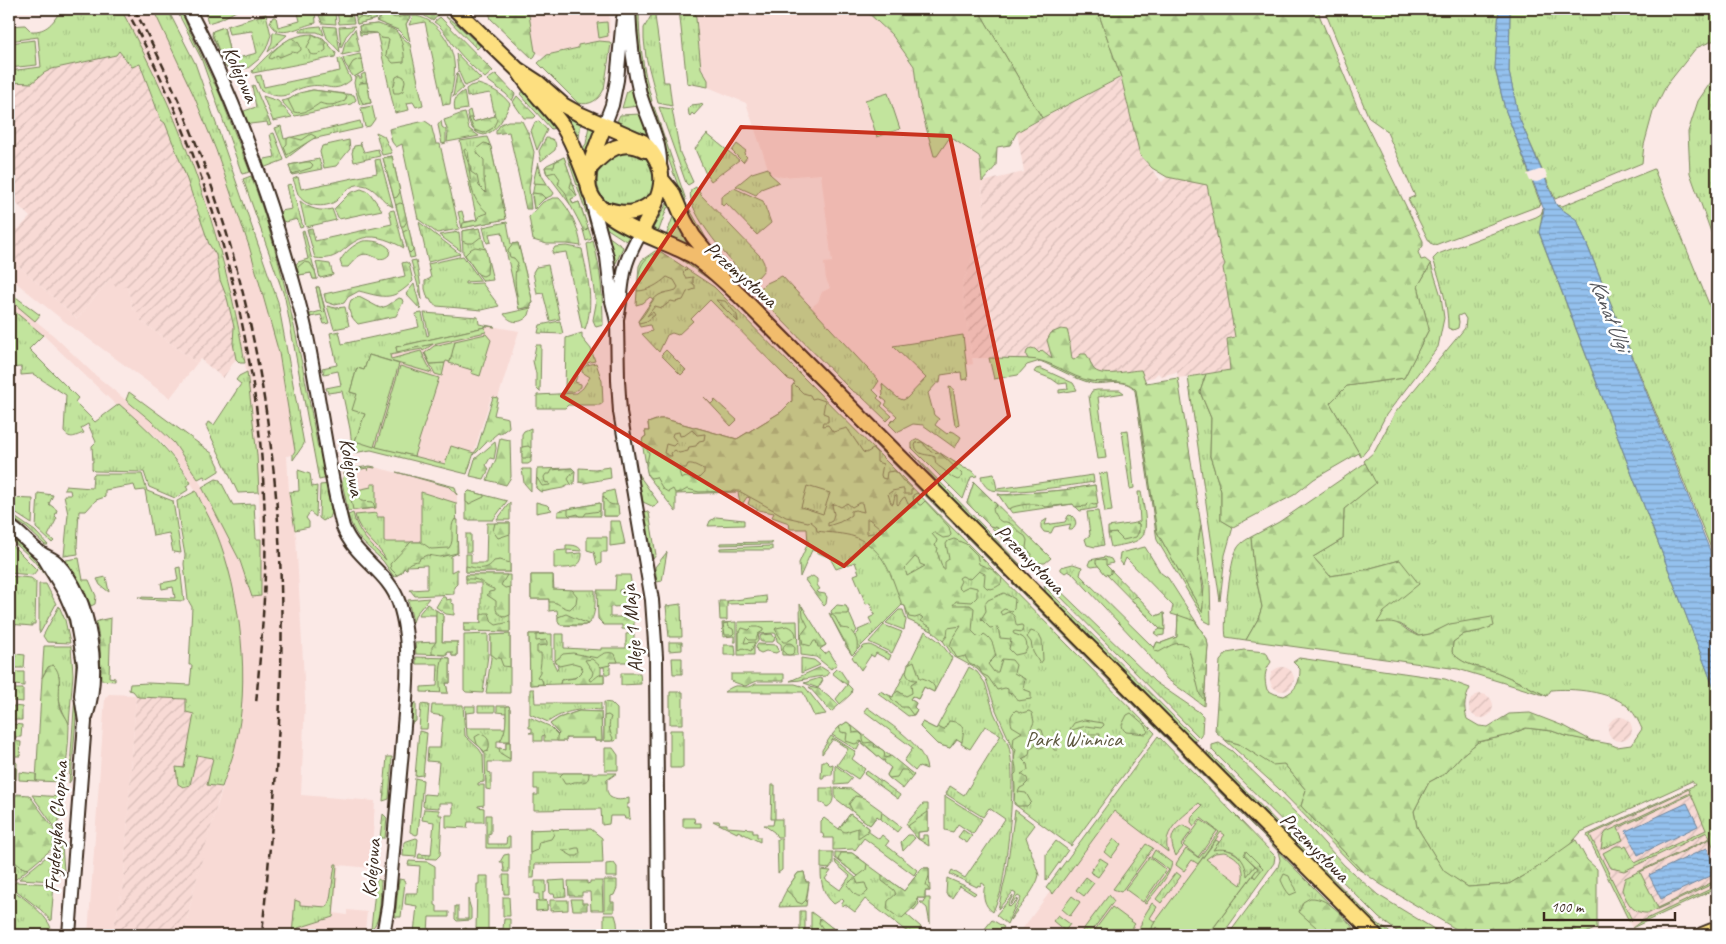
<svg xmlns="http://www.w3.org/2000/svg" width="1726" height="944" font-family="Caveat,sans-serif">
  <defs>
    <pattern id="industrial-furrows" width="10" height="10" patternUnits="userSpaceOnUse" patternTransform="scale(1.25)"><rect width="10" height="10" fill="#f8dad5"/><path d="M-1 1l2-2M0 10L10 0M9 11l2-2" fill="none" stroke="#d6bbb6"/></pattern>
    <pattern id="grass-tufts" width="24" height="20" patternUnits="userSpaceOnUse" patternTransform="scale(1.25)"><rect width="24" height="20" fill="#c2e49d"/><path d="M3 7l-1-3M5 7V3M7 7l1-3M15 17l-1-3M17 17v-4M19 17l1-3" fill="none" stroke="#a8c487"/></pattern>
    <pattern id="forest-firs" width="22" height="20" patternUnits="userSpaceOnUse" patternTransform="scale(1.25)"><rect width="22" height="20" fill="#c2e49d"/><path d="M5 1l3.5 6h-7zM16 11l3.5 6h-7z" fill="#a8c487"/></pattern>
    <pattern id="water-rules" width="6" height="5" patternUnits="userSpaceOnUse" patternTransform="scale(1.25)"><rect width="6" height="5" fill="#94c1ee"/><path d="M0 2.5h6" fill="none" stroke="#7a9dc0"/></pattern>
  </defs>
  <rect width="100%" height="100%" fill="#fbe9e6"/>
  <filter id="ink" filterUnits="userSpaceOnUse"><feTurbulence type="fractalNoise" baseFrequency=".02" numOctaves="2"/><feDisplacementMap in="SourceGraphic" scale="10" xChannelSelector="R" yChannelSelector="G"/><feConvolveMatrix kernelMatrix="1 2 1 2 8 2 1 2 1" color-interpolation-filters="sRGB"/></filter>
  <g filter="url(#ink)">
    <path fill="#f8dad5" d="M121,9h32l41,87 22,54 38,111 25,92 16,98 -3,4 -5,1 2,36 7,45 7,124 2,38 -4,96 74,6 -4,67 -32,-3 -5,48 13,2v-5l20,2 -2,18 8,-2 4,-5 -1,12h-192l9,-43 12,-46 30,-99 7,-45 -1,-60 -8,-48 -6,-28 -11,-34 -20,-41 -14,-23 -22,-28 -41,-36 -3,1 -73,-70 -34,-28v-8l44,36 41,39 56,46 24,23 24,36 30,56 17,39 7,22h9v-57l-4,-84 -12,-92 -16,-80 -18,-64 -24,-67 -19,-47z
      M532,9h5v3l7,-1 -1,-2h66l1,33 -11,-1 -21,4v3l-31,7 -4,2 -8,-6 -7,-32 1,-4 4,-3z
      M679,9h185l28,26 22,31 4,32 19,58 13,-19 28,19 2,3 5,62 -23,65 11,78 -30,6 -41,43 -112,-104h19l9,-7 4,-10 8,-4 -4,-9 -2,-16 8,-1 -11,-88 -39,3 -12,-3 -24,-71 -38,-16 -21,-4z
      M9,257l68,62 34,-42 16,9 6,23 10,7 -3,4 57,43 -27,35 -106,-77 -55,-44z
      M479,324l40,7 -21,67 -7,-1 -23,74 -93,-24 -23,3 -9,-96z
      M370,466l85,21 2,8v58l-64,14 -28,-28 -10,-18 -10,-51z
      M109,694l27,1 -13,198h-2l-1,12h-2l-1,11h-1l-4,19h-24l17,-237z
      M1199,802l64,66 -50,67h-195l92,-124z"/>
    <path fill="url(#industrial-furrows)" d="M119,51l13,16 7,-3 2,4 20,52 4,3 19,48 25,73 7,11 4,25 5,10 9,37 -1,16 3,16 -13,19 -23,-19 -3,4 -57,-43 2,-4 -9,-7 -6,-23 -8,3 -6,-5 -2,-7 -34,42 -68,-62v-36l9,9 12,-13 -15,-15 -6,-2v-118l13,1 30,-14 64,-14z
      M1121,77l19,78 22,27 5,-5 40,7 14,71 4,9 -2,4 12,69 -8,2 3,31 -52,8 -1,-6 -16,4 -3,-3 -4,4 -27,6 -88,-24 -67,-1 -10,-72 23,-65 -3,-39 42,-10 -7,-40z
      M1270 679a12 12 0 1 1 24 0a12 12 0 1 1-24 0Z
      M1469 706a12 12 0 1 1 24 0a12 12 0 1 1-24 0Z
      M136,695l2,2 58,2 17,59 -5,27 14,2 -29,105 -9,43h-72l4,-19h1l1,-12h2l1,-11 2,-1z
      M1608 729a12 12 0 1 1 24 0a12 12 0 1 1-24 0Z
      M1695,785l22,52v51l-85,40 -45,-93z"/>
    <path fill="url(#grass-tufts)" stroke="#7e875e" d="M61,9h60c16,31 33,63 47,95 36,83 62,170 77,259h-5l-4,-4 -3,-16 1,-16 -7,-29 -7,-18 -4,-25 -7,-11 -25,-73 -19,-48 -4,-3 -21,-56 -8,3 -13,-16 -3,4 -64,14 -8,4 -12,10 -23,-1v-11l32,-4 -3,-30 -29,4v-15l16,-1 6,6c16,1 23,-9 30,-22z
      M153,9h17l-2,1 27,53 83,239 26,142 -11,16v-6l2,-3 -16,-98 -30,-107 -33,-96 -22,-54z
      M183,9l4,7 -1,7 34,72 30,77 -8,2 -41,-116 -24,-47z
      M217,9h23l-19,10 -13,4 -3,-11z
      M297,9h18l1,14c-16,2 -37,19 -46,-1l3,-5h3l2,10 22,-6z
      M365,9h20l-9,10 -19,5 -2,-11z
      M388,9h19l4,2v4l-5,9 4,18 -12,-12 -22,-9 9,-7z
      M636,9h3c0,34 4,60 13,92l-4,2c-8,-31 -11,-62 -12,-94z
      M655,9h4l1,3 -5,4 9,66h5l3,24 -14,-3 -12,-46 -2,-18v-11z
      M679,9h16l6,59 7,12v7l-21,-4z
      M978,9h119l24,68 -79,41z
      M1324,9h175l-4,60 10,40 36,96 -106,40 -5,-2 -22,-44 7,-3 -29,-66 -17,-12z
      M1510,9h207v30l-21,9 -30,38 -13,26 -9,33 -2,18 -87,36 -36,-81 -10,-46z
      M266,14l5,21 -5,14 -7,10 -11,9 -11,1 -3,-10 23,-6 -5,-22 -23,3 -2,-8z
      M445,16l12,8 23,22 -3,3z
      M377,24l19,8 14,12 13,61 -7,2 -3,-5 -6,1 2,7 -14,3 -18,-80 -17,2 -1,-9z
      M321,26l3,9 -7,-3h-18v-2l11,-3z
      M224,27l9,41v1l-7,-2 -14,-31 1,-5z
      M273,32l14,3 -19,17 4,-10z
      M312,34l11,4 13,15 -1,4 -82,16 -1,-2c18,-18 33,-36 60,-37z
      M599,41l11,1 1,2 -7,45c-5,11 -14,17 -26,14l-40,-40 9,-8 31,-7v-3z
      M456,53l25,26 -16,7 -7,-16z
      M360,54l4,17 -10,6 -9,-13 -2,-6z
      M365,73l6,30 -10,2 -2,-2 -5,-20 1,-5 4,-2v2h3l-1,-3z
      M457,73l6,15 -10,9z
      M1717,73v176l-27,-76 -2,-41 10,-31z
      M478,84c13,4 24,9 32,20 -6,13 -12,27 -26,31 -13,-2 -15,-12 -17,-23l3,-2 3,12 22,-6 -5,-23 -23,4 -1,-8 4,-3z
      M633,88l5,18 -16,2 5,-17z
      M313,90l41,5 2,5 -5,4 -56,12 -14,-15c12,-1 20,-10 32,-11z
      M524,91l21,23 10,14 -4,1 -31,-35z
      M700,104l3,1 -9,10 -2,-2 -2,3 -1,-1 -1,-7 3,-1v-2z
      M654,107l32,93 -2,2 -34,-94z
      M659,107l13,2 8,44 13,29 -5,3 -2,-2z
      M641,114l8,24 -33,-15 4,-8z
      M566,115l15,6 -2,17 -14,-22z
      M360,121l2,7 -50,11 -25,19 -12,-30 6,-2 3,13z
      M441,121l1,6 4,3v13l-4,1 -4,-19z
      M589,125l6,3 -10,27 -2,-7 3,-4z
      M376,132l8,4 8,17 -10,2z
      M274,133l10,27 -21,8 -1,-5 3,-4 10,-2 -5,-23z
      M707,134l32,26 -28,21 -6,-9 -10,-23z
      M487,137l4,10 15,72 -44,9 -4,-16 4,-1 3,11 12,-2 -17,-79z
      M360,142l4,10 14,-3 2,7 -26,6 -2,-9 2,-7 7,-1z
      M737,144l9,7 -2,3 3,3 -4,5 -11,-11z
      M597 180a29 29 0 1 1 58 0a29 29 0 1 1-58 0Z
      M569,155l26,76 -3,-1 -25,-74z
      M392,156l23,101 -5,1 -27,-100z
      M564,157l13,39 -6,3 2,5 6,-2 13,37 -6,2 -4,-15 -9,-18 -27,-36 -1,-5 2,-2z
      M319,159l3,10 -30,6 -3,-10z
      M538,162l5,17 11,14 -1,2 -11,5 -8,9 -2,-12z
      M768,168l2,6 9,8 -18,7 -5,6 -20,-9 16,-13z
      M1654,169l63,155v239l-140,-343 -21,-15 6,1z
      M251,176c33,88 50,180 67,272l5,6 5,24 -9,2 -34,-182 -42,-119z
      M696,187l5,8 60,62 3,6v7l-5,6 -9,6c-14,-15 -66,-71 -59,-92z
      M734,188l29,13 8,22 -14,12 -31,-32 -3,3 -2,-2v-7z
      M667,203l2,4 -2,1 -9,25 -6,-3z
      M689,208l21,37 34,38c-24,-12 -45,-52 -57,-74z
      M1543,209l-4,24 178,463v159l-7,-16 -70,33 18,36 59,-28v2l-68,31c-17,1 -21,-10 -27,-23l3,-12 85,-40 -3,-6 -83,39 -13,-3 -8,-15 13,-7h6l1,2 3,-2 9,17 71,-33 -15,-36 -73,34 5,12 -22,9 2,-12 3,-5 84,-39 -1,-4 -99,46 42,85 -3,1 -42,-86 108,-50 -3,-4 -111,51 -14,16 -32,21 -26,15 -41,3 -24,-15 -27,-45 -3,-16 15,-29 17,-9 15,-17 17,-14 31,-7 17,-7 26,3 14,5 44,8 7,3 14,-2 11,-16c-4,-9 -8,-17 -15,-23 -18,-15 -54,-18 -76,-16l-4,6c-15,-7 -31,-16 -46,-22 -18,-8 -36,-6 -49,-22l1,-10 11,-8 16,-3 -29,-7 -21,10 -11,2 -19,-12 -24,-1 8,-11 16,-52 -44,12 -26,4 -17,-19 30,-18 1,-30 31,-26 -11,-22 11,-10 20,-38 70,-85 1,-9 -3,-5 -5,2 1,6 -1,6 -5,2 -5,-2c0,-25 -7,-45 -15,-69l5,-5 98,-37 5,-3z
      M673,217l15,28v1l-22,-10z
      M604,221l26,13 -4,7 -20,-13z
      M419,222l41,32 -32,8z
      M507,222l4,22 7,-1 15,60 -2,1v3l-12,2 -17,-77 -13,2 2,8 -4,1 -4,-16z
      M480,228l13,52 -10,1 -20,-28 -1,-22z
      M304,230l13,49h-4l-2,-6 -12,2 -5,-8 4,-5 10,-3 -6,-28z
      M459,232l2,19 -22,-16z
      M608,236l15,11 -7,16h-2z
      M666,249l29,16 21,17 153,154 -1,1 -151,-152z
      M655,251h4l55,36 441,446 -84,113 -57,-42v-53l-18,-41 -10,-31 -9,-10 -24,-13 -11,-17 -8,-7 -26,-12 -3,-14 -3,-1 -50,50 -7,-10 14,-13 -1,-2 14,-6 -3,-6 6,-3 -5,-12 -4,1 -12,-29 5,-2 -4,-11 -19,7 -6,-11 -18,-8 -12,27 -1,-14 9,-20 -1,-14h-17l-1,-6 -17,-6 2,-4 -16,-3 -10,-6 2,-6 -3,-1 -4,6h-3l-2,-11 -62,2v18l-28,-36 -6,-34 1,-4 3,-2 -1,-5h4l-1,-8 11,-4h6l72,20 44,-27 11,-11v-15l3,-4 -7,-3 -78,-79 -19,19 2,2 -15,14 -6,-2 -5,2 -8,17 -17,-18 10,-3 -2,-6 -10,2 -2,-6 15,-22 -3,-2 -7,6 -7,2 3,-39 3,-6z
      M463,256l18,25 -16,1v2l17,-1 17,23 -17,4 -45,-4 -5,-3 -2,-4h-2l-3,-10v-8l6,-3 -3,-14z
      M416,260l4,21 2,19 -11,-39z
      M1431,264l10,32 3,22 -6,29 -52,68 -16,31 -9,11 -31,-54 17,-17 57,-8 25,-49 -11,-43z
      M548,265l12,54 -10,2 -7,-28 -6,1 -4,-22 3,-5z
      M782,276l97,105 -6,9 6,6 -2,2 6,5 -2,3 11,10 -5,5 -26,-25 -10,-6 -83,-84 -10,-16 9,-7z
      M316,287h3l10,36 -5,1 -3,-9 -11,2 -2,4 2,-7 11,-3z
      M9,292l31,23 -5,6 -26,-22z
      M9,307l34,28 -14,14 49,49 -3,4 20,20 24,-18c28,24 52,47 72,79l-5,3 2,4 -13,8 -26,-11 -5,-15 -50,-1 -2,-2v-7h1l-1,-16 4,-4 -8,-18 -7,4 3,5c-8,2 -13,8 -20,-1l2,-37 -33,-21 -12,1v-8l-12,1z
      M531,308l-2,7c-8,9 -18,9 -25,-1z
      M422,313l5,23 2,-1 -5,-22 54,4 1,7 16,3 -9,-1 -1,1 -89,20 1,4 36,-7 -10,7 -1,-2 -32,6 1,4 30,-8 11,22 -63,-18 -5,15 -7,-2 -7,24 7,2 8,20 -10,27 90,23 6,-18 23,7 -7,21 -96,-24 -18,3 -3,-24 -8,-38 -14,2 -2,-5 15,-3 -3,-14 -14,3 -2,-6 15,-3 -7,-32 9,-2 3,13 77,-17 -3,-13z
      M560,321l3,13 -25,-1 2,-8z
      M582,333v5l9,11 4,12c-14,2 -16,9 -20,21l6,2v3l-8,5h-8l1,-54z
      M486,334l5,6 -11,36 -9,-3 1,-3 -23,-7 6,-22z
      M963,335l5,44 -6,1 -1,-8 -20,3 -1,8h-3l-9,10 6,22 5,4 -4,6 12,9 3,-3 4,1 7,5 -6,11 -32,-23 -10,-1 -16,8 -8,-8 8,-8 -12,-11 2,-3 -6,-5 2,-2 -1,-11 16,14 5,2 4,-2 19,-20 -33,-32z
      M536,345h5l-1,47 -4,-4v-14l-3,-13z
      M666,350l20,20 -5,5 -20,-20z
      M424,353l7,11 14,-1 -3,13 -7,-2z
      M989,358l50,1 51,22 35,1 7,3 4,5 21,142 45,79 2,-24 -6,-31v-15l3,-16 9,59 1,40 -6,-3 -48,-81 -22,-149c-8,-15 -31,-5 -44,-8 -16,-4 -36,-16 -51,-22l-13,4 -9,10 -24,4z
      M596,363l6,18 1,22 -3,2h-32l-3,3h-28v-13l40,-2 6,-5 7,-11 -8,-5v-3l5,-4z
      M1040,368l33,15 4,7 -18,3v-3l9,-1 -1,-6 -8,1 -7,-5 -18,-7 2,-3z
      M247,372l10,83 2,37 -21,1 -32,-67 2,-4 6,3 27,-41 -5,-4 3,-4z
      M1206,374l-6,18 11,26 -1,38 11,35v29l12,7 -8,28 -5,46 -32,-224z
      M949,387l4,1 6,36 -2,2 -2,-1z
      M1097,390h23l4,3 -26,4 8,61 -8,1 -9,-63 3,-5z
      M129,392l84,62 6,12v5l-13,8 -2,-3 -6,3 -24,-36 -24,-23 -24,-20z
      M704,397l7,7 4,-4 22,20 -6,6z
      M531,428v34l-3,2h-6v-30l2,-3z
      M1128,430l6,58 -4,1 -8,-58z
      M918,439l46,29 9,3 4,5 -6,1 -8,22 -51,-51v-6z
      M873,440l135,136 -2,1 -134,-135z
      M910,451l110,113 -2,2 -71,-73z
      M370,466l5,1v1l-6,-1 -1,4 -1,-3 -19,4 4,19 19,-4v-3h5v24l-28,3 -6,-29 3,-12z
      M572,468l3,3 -1,13 -33,8 -5,-4 1,-19z
      M298,470l12,4 2,13 5,-1 -1,31 -6,-5 -4,6 3,4v5l-14,3 -6,-38 10,-1z
      M396,472l59,15 2,8 -7,-8z
      M1107,473l5,38 -7,1 -6,-38z
      M94,474h48l5,17 26,10 8,52 -8,-1 -4,-19 -16,3 -8,-46 -9,1 -2,-6 -29,5v7l-9,3 -10,11h-7l-2,35 1,8 -14,2 4,-42 -4,-19h7l-1,-5h-5v-4l27,2 1,-13z
      M638,474l20,28 -4,5 -11,-5z
      M994,474l3,15 96,-14 1,7c-20,3 -89,14 -105,7 -5,-3 -7,-8 -8,-13z
      M216,479l4,1 13,25 21,-1 2,35h5v57l-9,1 -12,-36 -38,-74z
      M974,482l77,76 -6,5h-18l-60,-60z
      M330,484l-3,8 5,21 -2,4 -7,4 -4,-3 1,-33z
      M1095,485l2,23 -17,3 -7,-7 -61,9 -14,-19 4,1 62,-5z
      M614,490l5,25 -1,1h-15v-23z
      M196,491c6,14 14,27 20,41 25,61 35,151 19,215 -3,14 -9,27 -13,40l-15,-2 6,-27 -16,-3 -7,30 -7,2 -5,-3 -2,-17 8,1 10,-54 -8,-2v-13l-48,-2 -5,-6 -4,-1 1,-6 18,-1 42,2 2,-20h-3l3,-58 -4,-7 -4,-36 1,-9 -5,-28 -3,-26z
      M469,491l38,10 -14,19h-27v-26z
      M421,492l35,11 2,50 -7,3v16l6,-3v15l-3,3v7l-39,2 -5,-6 17,-1v-24l-20,1v3l-3,-1 -3,5 -7,4c-4,-5 -7,-11 -11,-16 -18,-18 -26,-19 -35,-46l5,-2c4,20 19,33 33,47 -7,-16 -27,-25 -31,-45l22,-2v4h7v25h37z
      M1138,492h3c2,11 9,38 0,46 -7,6 -21,7 -30,9l-3,-13 8,-1 3,2 20,-2v-9l-3,-1 4,-2z
      M38,493l15,2 -4,9 8,6 -2,6 2,2 -9,18 6,5 -2,2 -16,-15z
      M9,498l24,1 -1,25 -23,-15z
      M600,503v13h-42v-5z
      M646,511l3,2 7,42 -3,4 -8,-46z
      M1098,511l6,34 -9,2 -8,-2 -2,-6 5,-4 -3,-23z
      M9,513l26,18 13,14h-3l-18,-17 -18,-12z
      M1069,515l3,1c5,4 5,10 0,14h-3l2,-6 -17,3 -3,6 -7,-1 -3,-4v-5l6,-4 -2,6 20,-3 3,-6z
      M716,517l28,3v5l-36,1 2,-5z
      M487,523h23v49h-44v-18h5v9h15z
      M466,534h5v18h-5z
      M9,536l14,10 25,29 21,37 10,56 -3,19c2,-61 -17,-111 -67,-148z
      M1251,537l3,31 8,39 -4,12 -12,21 -20,-3c-3,-12 4,-78 11,-88 3,-6 9,-9 14,-12z
      M772,542v2l-52,1v-2z
      M9,543l8,7 20,20 -4,5 -24,-2z
      M566,545c7,0 12,0 16,6l-15,-1v4l15,-1c1,17 -16,15 -28,15v-17l12,-1z
      M772,546v4h-52v-2z
      M1145,547l16,26 7,5 39,61 1,7 -4,60 -37,-27 -18,-24 -76,-81 -5,-3 -3,2 -4,-3v-3l12,-3 9,3 -2,8 74,73 3,-6 4,1 16,-6 1,-21 -7,-2 2,-8 -47,-48 -3,7 -4,-5 1,-7z
      M667,552l-5,29 -5,1 -2,-15z
      M1105,557l6,2 2,4 -7,2 50,51 8,-3 1,8 -1,14 -6,1 -4,-3 6,-4 -62,-63 -6,1 -4,-2 2,-5z
      M79,558l4,22h6l7,16 -1,8 -4,2 -17,-33 -8,-13z
      M180,567l4,34 -41,-2 -5,-2 37,1 -2,-11 -11,2 -1,-6 17,-3 -2,-12z
      M466,575h44v57l-46,-1v-8h17v-40h-15z
      M531,575h22l1,15h41c0,10 2,32 -10,35 -6,2 -16,0 -24,0l-2,-1 -2,-14 -8,1v-12h-18z
      M9,576l22,2 5,4 -1,42h-3v2l-23,-2z
      M106,577l3,15 -9,-7 -3,-6z
      M1048,578h4l-2,3 105,101 44,30 4,4 -1,17 -2,5 -154,-156z
      M1013,581l347,354h-132l50,-68 2,-7 -2,-9 -266,-268z
      M39,584h7l10,20 -16,29 -1,-2z
      M1044,586l153,154 -7,-1 -144,-146z
      M766,596l1,7 -40,1v-3z
      M429,598l-13,16 -3,8 -5,-22z
      M427,604l16,11 -1,27h15v14h-5v-4h-5v3l-31,-1 -1,-11 21,-1v-27h-18z
      M681,604l1,33h-13l-3,-31z
      M800,604l26,41 -6,4 5,5 4,-3 8,13 -6,5 -15,-12 -15,-2z
      M59,606l6,14 5,23 -23,-1 -4,-6z
      M846,606l11,25 -13,11 -14,-27z
      M899,610h4l3,10 -2,10 -18,-7z
      M797,621l1,34h-16l-1,-11 -4,-3 -1,-7 -2,-1 -15,1 -1,7 -4,5v9h-16v-33z
      M736,622v20h-2v-6l-11,1 -1,-14z
      M884,625l18,7 -10,21 -23,-11z
      M925,631l15,11 12,16 -18,34 -10,-5 -6,12 -6,-3 -2,3 6,4 -2,4 3,3 -3,5 -6,1 -30,-23 2,-2 13,6z
      M634,633v29h-24v12h-5l-1,-7h-3v7h3v9h-19l-7,-7c-6,4 -11,1 -17,4l-1,4 -30,1 -1,-51h23v26l5,10 1,-4 -3,-5v-27h9v14l37,2v-2h25v-14z
      M488,634v21l-5,38 -17,-1 -2,-2v-55z
      M510,634v59h-24l5,-35v-23z
      M669,642h13v8l-13,1z
      M870,645l21,10 -2,5 -13,-7 -2,4 -3,-2 -10,15 -9,-13 12,-11z
      M44,646h27l2,28 -4,50c-11,-20 -11,-27 -10,-49l-13,-5 -4,8z
      M16,654l9,1 -1,13h-9z
      M416,657l34,1v25h-4l2,10 -27,-1v-5l16,-1 1,-22h-22z
      M672,658h10v16h-9z
      M801,658l13,2 6,5 -19,8z
      M969,667l8,5 8,11 9,30 10,21 -1,2c19,14 3,134 -3,158 -2,6 -5,12 -7,18 -9,-6 -11,-17 -8,-27l-3,-2 -2,3 -2,-1 -1,2 -27,-13 2,-4 13,8 40,-59 -16,-11 -6,9 -37,-23 4,-8 14,9 37,-60 -16,-9 -15,23 -9,-5 1,-2 -5,-4 -7,10 -13,-4 -17,-17 2,-5 14,7z
      M836,669l4,1 8,12 -1,2 5,5 -1,5 -11,10 -4,-5 11,-14 -15,-12z
      M14,672h10v14l-10,-1z
      M621,673h19l1,11 -20,1z
      M13,689h10v13l-10,-1z
      M530,689h4l1,14h66v7c-19,-2 -36,0 -53,12l-18,-8z
      M78,692l-7,88 -2,3 6,-89z
      M670,692h13v32h-13z
      M416,702v19l-7,4 1,-17z
      M604,702l7,1 6,6v30l-2,2h-11z
      M421,704l8,1 -2,24h-8z
      M432,705h31l2,31 14,13 4,6 1,27 -6,1v2h6v20l-6,1v1l6,1v14h-16l-1,6 -21,-1v-12h7v-12h-14v5l-15,-1 -1,-1 1,-12 12,1 3,-33 -12,-1 1,-13h12l3,-32 -12,-2z
      M13,706l9,1v13h-10z
      M465,706h10v6l-9,1v15h40v-15l-9,-1v-6h12l1,3v32h-13v7l9,1v-7h4v20h-22v10l3,1v17l-5,-1 -1,-35 -4,-6 -14,-12z
      M478,706h17v6h-17z
      M867,707c20,16 56,35 60,62l-8,-3 -4,5 -11,-10 9,-13 -49,-37z
      M579,711l22,1 1,29h-7v-3h-29v3h-22v-6l-2,1v5h-8v-8h-5l3,-1v-4h-3v-11l20,9 9,9 1,-1 -9,-10 9,-6z
      M847,722l67,53 -11,14 -14,-11 -2,-3 4,-8 -30,-25 -4,8 -25,-15 6,-7z
      M12,724l10,1 -1,12h-10z
      M670,730h13v38h-13z
      M419,731l8,2 -4,42 -8,1z
      M831,736l25,16 -4,7 13,10 -7,10 -21,-14 11,-16 -15,-10 -11,15v-4z
      M1158,736l117,120 -1,7 -52,72h-14l45,-60 1,2 9,-9 -19,-13 11,11 -8,11c-6,-23 -10,-30 -35,-26l13,-16 -4,-3 -23,32 -6,-4 -8,11 -8,-6 1,-3 9,-13 13,9 20,-26 -18,-14 -7,8 -3,-4 1,-6 10,-10 -3,-3c-15,13 -38,27 -31,49l-54,-41 -61,83 -7,-6z
      M1225,740l14,4 13,8 32,12 22,26 -5,16 62,66 -7,-4 -78,-80z
      M11,741l10,1 -1,14h-10z
      M1219,743l13,8 73,71 39,43 34,30 66,40h-42l-23,-17 -167,-168v-5z
      M1207,751l169,171 17,13h-8l-11,-9 -166,-168z
      M387,757h5l-3,42 -6,2z
      M10,760h4l3,3 -1,17 -7,-9z
      M867,771l33,24 -2,4 -34,-25z
      M19,772l17,2v7l-17,-1z
      M534,773h83l-10,7v11l3,6c7,4 12,3 19,1v6h-2v4h2l1,11h-5l-1,-3h-14l-1,8 -7,1 -1,-16 -67,1v-15h4v-6h-4z
      M415,778l8,2 -5,54 -2,1 -6,-3z
      M772,785h3v34h7v18h-5l-3,-5 -10,-7h9l1,-6h-3z
      M820,788h13c0,7 2,16 -6,19l-5,-4h-2z
      M835,788l16,1 50,38 -4,5 -20,-16 -7,9 -35,-27z
      M32,795l30,2 -4,29h-4z
      M945,796l37,23 -9,15 -15,-10 -5,8 -8,-2z
      M923,804h5v27l-10,1v7h5v-4h5l1,11 -11,-7 -12,-15z
      M424,809l15,1v5h3l-2,40 -4,4 -18,-1 1,-4 12,1 3,-33 -12,-2z
      M1015,810l20,15 -9,12 13,38c-2,13 -21,34 -29,45l11,-22 -3,-2 -8,9 6,-11 -3,-2 -15,17 8,-34z
      M383,814l4,4 -2,20h-5z
      M850,814l19,14v4l10,7 3,-4 7,6 -3,4 31,25 -3,5 -50,-37 -9,12 -1,-1 -21,1v-12h-9l-1,-4 -2,-1v-12l3,-3 15,11z
      M486,815h5v18l-3,1v10h18l1,-7h3v11h-24z
      M683,818h11l1,5h6v4h-18z
      M713,821h6l1,3h7v3l26,2v4h4v4h3v5l-22,-11 -1,2z
      M1183,825l9,5 -11,15 2,2 -7,9c-6,-13 -7,-24 7,-31z
      M591,829l11,9 1,25 -68,1 -1,14h-4v-48z
      M963,830l9,6 -5,7 -9,-6z
      M416,838l2,1 -2,18 -13,-1 1,-14z
      M777,839h5v31l-4,3z
      M1114,839l7,5 -10,14 -7,-6z
      M1056,841l12,9 -22,31v-27z
      M1146,844l7,4 -32,44 -8,-3z
      M60,846h2l2,24 -6,4z
      M10,849c5,12 5,17 18,20l-12,10h-7z
      M56,849l-2,32 -35,-2z
      M1155,850l17,13c-2,14 -18,29 -26,41l-2,-1 25,-33 -18,-13z
      M821,852h12v12l-4,5 -8,-1z
      M835,852l17,1 52,38 18,-23h7l1,23h-5v7h5v26l-3,-16 -7,-6h5l-1,-4h-7l2,6 -5,6 -3,-2 -5,6 15,13 -5,8h-5l-46,-36 -10,13 -8,-6 -6,-1 3,-4 -2,-2 -8,5c-11,-10 -13,-20 -13,-34l10,1 -6,8 15,11 10,-14 -14,-12 -1,-4 21,18 2,-2 -23,-18z
      M509,854v18h-5l-1,-10h-3l4,-7z
      M1100,858l8,5 -10,14 -8,-5z
      M409,861l19,1 7,4v39l2,1v6h12v5h-20l-1,16 33,1 3,-5 2,-1 5,5 -9,2h-60v-3l12,1 3,-27 -12,-2 1,-11h12l2,-27 -12,-1z
      M335,864h2l-4,53 -35,11 -1,5 -4,1 3,1h-4l3,-35 5,2v3l27,2 3,-8z
      M804,872l2,10h3l-3,24 -27,1c3,-11 12,-25 19,-34z
      M1176,872l5,4 -20,27 -5,-4z
      M503,875h6v19h-5z
      M479,876h9v53h15l1,-10h6v16h-29l-2,-5 -3,1 1,-47h2z
      M1086,877l8,6 -10,13 -8,-6z
      M947,878l16,7 13,8 -2,2 -14,-9 -8,12 -6,-4z
      M378,879l3,2c-1,13 1,41 -10,48l5,-48z
      M399,879l5,1 1,2 -4,35h-6z
      M565,880l1,16 -11,1 -1,-3h-4l-1,-13z
      M535,881h11v11l-3,1v7l4,1v9l-11,1v-10l3,-1v-6h-4z
      M16,882l38,2 -3,37 -10,-11 -29,-23v-1z
      M1717,886v2l-85,40 8,-6z
      M9,888c11,6 42,30 42,42l-42,-1z
      M1013,895l-5,10 2,2 8,-8 -11,25 -11,-9z
      M1109,895l5,6 -25,34h-10z
      M1072,896l8,6 -10,14 -8,-7z
      M503,897h6l1,19h-7z
      M468,899l3,10v11l-14,1 -2,-2v-13h3v13h10z
      M1152,903l5,4 -7,11 5,4 -5,13h-13l7,-19z
      M800,911h5v24h-5z
      M811,912l31,23h-31z
      M604,915h11l2,7 1,13h-14z
      M1058,915l12,9 -5,7 -12,-10z
      M992,920l12,7 -6,8h-18z
      M9,931l41,2v2h-41z"/>
    <path fill="url(#forest-firs)" stroke="#7e875e" fill-rule="evenodd" d="M340,9h6l6,3 2,11 -15,1 -2,-13z
      M377,9h8l-9,10 -19,5 -1,-4 4,-3 10,2v-4l7,-4z
      M421,9h10l7,6 -5,6 -15,-9z
      M488,9h35l6,6 6,36 2,1 -4,7 -42,-40z
      M864,9h114l64,109 -25,14 -7,13 -13,2 -1,19 -14,16 -2,-23 -1,-3 -29,-19 -13,19h-3l-16,-58 -4,-32 -22,-31z
      M1097,9h221l2,8 37,89 66,135v5l-5,6 3,8 4,-1 6,5 -13,22 11,43 -25,49 -57,8 -17,17 29,50 -45,26 -20,16 -61,32 -12,-7v-29l-11,-35 1,-38 -11,-26 6,-18 24,-4 -3,-31 8,-2 -12,-69 2,-4 -4,-9 -14,-70 -40,-8 -15,-9 -12,-13 -19,-78z
      M335,12l1,12 -14,-1 -3,-8z
      M387,12c9,11 12,2 23,5l-4,7 4,18 -12,-12 -22,-9z
      M413,16c21,0 39,26 41,46 2,13 -3,29 -4,42l-7,1 -18,-83 -16,3z
      M440,17l53,54 -8,7c-10,-9 -20,-18 -28,-28 -8,-9 -12,-21 -23,-28z
      M607,22l1,14 -9,2 -2,-15z
      M377,24c5,2 14,3 19,7 6,6 9,24 8,31l-11,1 -7,-8 3,-16 -8,-1 -4,-5 -17,-1 -1,-6z
      M323,26l13,1 4,25 -13,-14z
      M355,26l-9,10 -5,12 -2,-21z
      M224,27l5,23 -7,3 -3,-2 -7,-18 1,-2z
      M355,29l5,22 -18,4 3,-12z
      M312,34l13,7 1,9c-5,4 -10,6 -16,4l-3,-7 5,-9z
      M291,38c6,1 10,7 10,12l-4,3 -5,-1 -12,5 -3,-2 -6,4 -2,-1c4,-9 14,-15 22,-20z
      M341,58l10,22c-18,15 -23,3 -41,6 -24,4 -20,17 -49,5l-6,-15 6,-1 3,12 76,-16 -2,-12z
      M359,59l3,1 2,11 -10,6 -6,-7 5,-8z
      M496,74l19,20 -3,7 -6,-7 -19,-14z
      M400,75l4,2 1,4 -2,10 -4,2h-5l-1,-4 3,-12z
      M367,82l4,21 -8,1c-3,-7 -8,-14 -3,-21z
      M254,85l17,40 -3,1 -1,-4 -17,2 -5,-4 -1,-9 12,-4 -4,-21z
      M313,90l30,4 4,2 -2,5c-9,3 -15,6 -25,2 -7,5 -17,12 -26,9l-6,-12 11,-7z
      M464,91l3,18 -12,2c-2,-11 0,-14 9,-20z
      M263,96l15,5 14,16 -19,4z
      M517,96l19,20 -2,2h-10l-11,-16z
      M372,106l3,13 -5,7 -5,1 -4,-19z
      M465,113l4,16 10,7 -32,6 1,-9 -4,-13c8,-2 13,-6 21,-7z
      M495,116l2,4 -4,8 -9,5 -10,-3 -5,-12h3l1,4z
      M425,121l6,4 5,19h4l19,85 -22,4 -19,-14 -16,-75 -6,3 -4,-5 -3,-13z
      M508,121h14l7,14 5,17 -5,36 2,21h-5l-17,-77 -13,2v-3l5,-7z
      M539,121l8,9 -10,20 -6,-19 4,-9z
      M311,134l5,3 -29,18 -3,-8 3,-3v-5l3,-2 12,3z
      M546,138c9,0 11,5 9,12l-14,11 -2,-10z
      M349,140l1,9 -14,17 -12,2 -4,-16 2,-6z
      M484,143l4,1 3,3 15,72 -44,9 1,-5 14,-3 2,-4 9,-3c-17,-14 -17,-26 -19,-47 -1,-6 -4,-10 -5,-16l2,-1 2,3 3,20 6,4 2,10 7,7 -2,-16v-17l-6,-6 -2,-5z
      M392,156l8,36 -3,5 -3,1 -11,-40z
      M564,157l8,23 -2,7 7,9 -6,3 2,5 6,-2 9,26 -4,4c-3,-9 -18,-32 -18,-39l-8,-9 2,-5 -5,-7 -8,2 -2,-7h9l1,-5z
      M380,159l13,48c-11,-5 -18,-21 -31,-22 -12,-2 -18,9 -26,16 -11,8 -32,6 -38,-7 -2,-5 -3,-11 -5,-15l5,-2 3,12 76,-16 -2,-13z
      M306,162h4l3,3 -2,3 -19,6v1l-3,-10z
      M538,162l1,9 8,13 -14,-1z
      M291,184l12,43 -3,1 -3,-9 -11,3 -6,-2 -1,-6 2,-3 11,-2 -5,-24z
      M361,189l8,3 13,18 -43,9 -5,-10 16,-16z
      M532,193l9,1 4,4 -11,11z
      M553,198h6c12,12 20,32 22,48l-14,-2h-20l-14,-4 -4,-23 14,-15z
      M300,201c10,8 20,11 32,8l4,11 -30,7z
      M400,203l3,1 4,17 -3,5h-3l-5,-21z
      M394,210l10,38c-11,-6 -27,-14 -41,-10 -20,6 -22,24 -48,20l-8,-29 5,-1 3,13 77,-17 -3,-13z
      M480,228l2,8 -9,7h-6l-5,-2v-10z
      M409,229l4,21 -3,3 -2,-2 -5,-19z
      M363,241c9,-1 21,1 27,8l-1,6c-10,10 -17,-4 -28,0 -5,2 -9,8 -13,12h-6l-2,-6c5,-9 13,-16 23,-20z
      M593,241c8,28 10,56 10,84l-7,2 -3,-7 3,-16 -9,-60z
      M518,243l15,60 -2,1v3l-12,2c-2,-14 -7,-33 -1,-46l-4,-5 -4,-1 -2,-6 4,-7z
      M567,246l15,3c5,25 13,55 3,80l-3,-1 -16,-76 -13,2 -1,-2 3,-5z
      M475,247l11,2 2,12 -1,13 -4,2 -5,-2 -13,-19 6,-6z
      M661,252l26,17 -4,4 3,5 7,-1v7l2,1v4l-8,3 -4,8 -8,2 -4,-1 -9,7 -7,-2 -8,10 6,-4 2,3 -8,6 -8,2 -1,-2c9,-7 12,-21 21,-26 5,-3 12,-3 17,-5l2,-3 -4,-7 -7,-3c-8,7 -19,14 -30,14 2,-20 2,-34 24,-39z
      M304,262l6,1 5,8 2,8h-4l-2,-6 -12,2 -2,-4 1,-4z
      M316,262l14,2 3,11 -13,3z
      M406,262l3,2 4,17c-20,20 -28,17 -54,10l-11,6 -4,6 -9,2 -9,-3 -2,-8 81,-18 -3,-13z
      M414,284l7,26 -15,-16z
      M316,287h3l6,24 -2,2 -2,-2z
      M359,297l21,11 7,-2 12,-8 3,1 1,3 -7,14 -38,8c-7,-7 -12,-14 -7,-24z
      M716,300l9,1 12,14 1,7z
      M327,306l9,2 9,-1 4,19 -15,3z
      M1061,329l6,1 2,7 3,22 2,1 7,-6h5c4,5 4,9 7,14 7,11 36,2 48,2l5,13 32,-5 23,147c-2,10 -4,21 -3,32 2,19 8,35 4,55l-45,-80 -21,-142c-10,-13 -30,-6 -45,-9 -22,-4 -40,-22 -63,-22l-2,-4 1,-4 4,-3 4,1 4,4 3,-3 10,8 -5,-18 4,-7z
      M794,384l9,9 7,2 2,4 4,-1 9,3 -2,12 5,2v7h-5l-1,4 6,-1 5,7 14,-4 16,24 3,1 7,-4 4,4v9l6,2 -2,11 1,3 4,1 1,-7 8,-1 8,10h1l9,8 -2,1v4h-7v-5h-2l-10,2 -4,3 3,9 2,1 2,-9 2,1v8l1,1 5,-7 2,-1 3,7 5,1 1,-1 -1,-9 4,-2 3,3v3l-3,3 2,3h2l4,-4 24,26 2,8 -2,2 -6,1 -10,-6 -1,2 5,6 -2,6 3,2 -1,4 6,17h2v-7l4,-3 -3,-15 2,-3 6,-2 12,5 11,11 2,9 14,6 9,8 -1,6c-6,4 -12,8 -17,1l1,-11 -6,-3 -7,7 -3,1 -7,-3 -3,2 2,3 -3,6 3,3 8,-4 8,2v9l-5,5 -16,-1 -3,4h17l4,3 -2,23 5,5 4,1 3,-3c10,6 9,13 12,22l-8,8 6,8h4l4,-13 10,1 4,5 -2,8 11,6 -2,10 8,3v7l-13,2 -5,-7 -5,-1v-4l-3,-1 -8,2 -9,-13 -6,-3 -4,-8c-9,0 -9,-3 -13,-10l-8,2 -7,-12 2,-6 9,-14 -13,2 -1,8 -4,5 -11,-10v-3l-11,-7 2,-3 -2,-2 -6,2 -6,-1 -4,-11 -3,-1c-11,-29 -16,-55 -47,-68 -11,-4 -26,-4 -38,-6l-1,-5 -6,-5 -2,1 -22,-5 -47,-26 -40,1 -12,-3 -5,3 -7,1 -2,-4 -5,3 -5,-3 -7,-12 -5,1 -3,-2 -2,-9 3,-14c-3,-6 -9,-6 -6,-15l3,-2 -1,-5h4l-1,-8 11,-4h6l72,20 44,-27 11,-11v-15zM692,430l5,5 8,-1 -1,6 -5,1 -3,5 -7,1 -1,4 -9,2 -4,-3 -4,3 1,3h-2l-6,-3 2,-9 7,2 4,-4 -5,-6 1,-3 6,-1 1,4 5,-1zM688,464c6,-1 10,3 16,5v4l-5,5 -5,2 -8,-3 -5,2 -2,-9 3,-2h4zM807,486l23,7 -7,21 -22,-7zM847,503l5,4 7,-4h3l2,9 -9,-2 -4,1v4l-11,7 -12,4v-3l4,-2 2,-7 -2,-9 3,-1 6,3zM867,519h2l15,12 -17,3zM915,557l4,3 1,4 5,2 -18,10 -2,-8z
      M493,397l5,1 -4,17 14,3 1,9 -9,7 -2,-1 -5,4 -3,5 -2,-1 -12,12h-2l3,-4z
      M500,438l10,2 1,37 -5,8 -19,-5 9,-21z
      M495,442l1,6 -2,11 -4,-1 -4,7 3,4 -5,10 -14,-3 5,-17z
      M922,442l9,10 9,1 22,21 -1,4 -3,2c-8,-3 -8,-5 -14,-10 -6,-5 -9,-4 -9,-13 -9,-4 -16,0 -20,-11l1,-3z
      M528,446l3,2v10h-9v-11z
      M1365,463l11,20 -32,26 -1,30 -30,18 17,19 26,-4 44,-12 19,24 -35,28 -7,11c26,-4 21,5 42,13l11,-2 20,-10 42,-7 2,9 -14,5 -16,3 -11,8 -1,10c13,16 31,14 49,22 15,6 31,15 46,22l-89,-27 -212,-29 12,-21 4,-12 -8,-39 -3,-31 28,-15z
      M610,467l1,11 -27,5 -5,-1v-14l16,1z
      M572,468l3,3 -3,2 -4,6 3,5 -8,4 -22,4 -5,-4 1,-10 5,8 8,-1 -1,-2 -4,-1 -1,-5 2,-3h4l2,-4z
      M522,469h9v22l-7,-8z
      M974,482l23,23 -4,4c1,6 4,10 9,13 11,-2 14,10 23,14l2,4 -1,8 6,6 -2,10 -3,-1 -30,-30 1,-5 -8,-2 -23,-23z
      M1095,485l3,19 -4,1 -6,-2 -1,3 -12,1 -2,-3 -28,3c-7,-6 -29,-2 -37,2l-10,-15 4,1 62,-5z
      M469,491l15,4v2l-15,7 -3,-2v-8z
      M355,494l4,3 2,4 12,1 2,6 -22,2 -3,-15z
      M603,496c5,7 5,9 15,9l1,10 -1,1h-15z
      M510,502v18h-13z
      M536,502l11,3 5,5 -16,3z
      M600,503v8l-14,2 -2,3h-5l-1,-2 -8,2 -2,-2v-5z
      M455,519l3,1 -1,33 -17,4 -13,-2 -7,3 -1,3c-7,1 -13,2 -12,8l-3,-1 -3,5 -4,2 -6,-6 -1,-5 21,-22h10l10,7 18,-1c7,-9 -1,-20 6,-29z
      M610,521h10l5,23 -15,2z
      M495,523h15v11l-12,4 -5,-7z
      M1136,523l3,1c0,5 0,8 -3,13l-13,3 -7,-7 -8,1v-7z
      M587,537h20v15h-6v11l-4,2 -3,-13 -7,-2z
      M1101,559l5,1v5l5,5v3l-2,2 -4,-1 -9,-11v-3z
      M500,560l10,3v9h-44v-6c10,2 20,6 28,-5z
      M466,575h41l-6,10 4,3 5,-1v28l-5,2c-10,-5 -9,-5 -9,-16l-9,-6 2,-3 5,-1v-2c-14,-4 -10,-11 -28,-10z
      M531,575h22v14l19,1 5,6 -1,7 -6,6c-9,-1 -12,-8 -21,-7v-3h-18z
      M616,575h14l2,13 -13,2v2l14,-1 1,15 -24,1v10h24v13l-12,-1v-4h-18l-6,-6 -1,-29h18z
      M813,576l4,3v6l3,4 -3,2 2,2 6,1 2,3 -1,7 -2,2 -19,-26z
      M1004,593l11,6 -1,10 -2,2 -8,-2 -4,3 2,3 6,-3c9,3 6,9 9,14l5,-1 1,2 -1,5 -7,-1 -2,1 1,2c9,3 13,4 13,15l-3,4 -9,2 -6,-6 2,-10 -11,-1 -2,-11 -8,1 -9,-9 5,-8 -1,-7 3,-4z
      M1137,596l19,20 8,-3 1,17 -5,-1 -29,-30z
      M442,597h3l1,3 5,-1v4l3,1v11l-8,-1 -10,-7z
      M719,601h8v19h-7z
      M837,605l9,1 2,4v4h-16l-1,-3z
      M802,606l24,39 -4,2h-4l-2,-6h-2l-3,5 -8,-2 -2,-9 7,-9 -5,-10z
      M436,610l7,5 -1,27h15v14h-5v-4h-5v3l-15,-1v-7l4,-5z
      M485,613h4l3,9 4,3 14,-3v10l-46,-1v-8h17v-8z
      M829,613l6,4 6,11 8,1c7,7 9,11 8,21l-5,5z
      M566,614l22,10 -3,1h-24l-3,-4v-4z
      M1178,615l17,6 12,18 1,7 -4,54 -4,-5 -12,-49c-12,-6 -18,0 -29,6l-4,-1 -1,-2 3,-7 4,1 16,-6z
      M111,618l-2,59 6,1v3l-14,-1 -1,-36 -4,-22 5,-2z
      M727,623l2,4 4,2 1,4 -2,2h-7l-2,-11z
      M787,626c5,1 9,5 9,10l-9,6h-4l-8,-13 1,-1z
      M752,627h6l5,2v2l-5,3 -2,6h-7l-3,-3 -2,6 11,-1 -4,9 -8,-3 -4,2v-18h1l2,-4 7,2z
      M1031,631l8,3 3,6 1,20 -3,4 -7,-12 -2,-10 -4,-5z
      M510,634v33l-7,-1 -3,-8h-4l-5,-4v-19z
      M529,634h15l-8,1v6l10,-1 1,2v3l-10,1v7h4c1,6 -1,13 -1,19l-3,5 5,3 1,4 -13,1z
      M772,634l3,4 -2,4h-11l-2,-1v-4l1,-2z
      M783 649a6 6 0 1 1 12 0a6 6 0 1 1-12 0Z
      M758,644l19,1 2,6 -3,2 -10,-2 -5,2 -4,-2 -1,-4z
      M724,645h11l1,10h-12z
      M1244,650l22,2 5,10c-7,9 -7,17 -4,28l8,4 9,2c12,-6 16,-13 16,-27l-7,-7 6,-4 146,21 25,9c-5,11 -7,18 -3,31l12,7 9,1 21,-13 21,-1 36,14 28,15 -28,-6 -14,-5 -26,-3 -17,7 -31,7 -17,14 -15,17 -17,9 -15,29 3,16 27,44 24,16 41,-3 26,-15 41,-29 11,20 10,9v59l-16,7h-115l-86,-51 -17,-12 -62,-66 5,-16 -22,-26 -12,1 -33,-21 -14,-4 -10,-9 5,-70 7,-8z
      M573,653l24,5c6,-5 11,-7 18,-4l3,8h-8v3l-9,2 -9,-8 -7,1 8,12 -1,4 -3,3 1,2c5,-1 7,-7 14,-7v9l-44,1 1,-4 14,-2 8,-8 -3,-5 -7,-2 -14,3 -4,-5 8,-7z
      M443,657l7,1v25h-4l2,10h-7c-2,-6 -1,-30 2,-36z
      M914,661l6,17c6,0 13,5 15,10l-1,4 -10,-5 -6,12 -6,-3 -2,3 6,4 -2,4 3,3 -4,5 -6,-8h-6l-4,-5 -4,-1 -3,-5 3,1 1,-3 4,-3 8,5 6,-3 -1,-9 6,-4c-6,0 -9,-1 -11,-8l2,-8z
      M53,665c11,10 4,27 7,40 1,8 9,14 9,21 0,18 -3,37 -4,55l-2,1 -27,-1 6,-103 6,-11z
      M821,667l8,5 -3,4c-12,0 -24,5 -36,5z
      M731,674h53v7h-27l-12,5 -14,-5z
      M820,678l3,2 -5,8 -14,-5z
      M755,684h40l10,3 21,27 -12,2 -11,-24h-79c3,-2 7,-5 11,-6 8,-1 12,4 20,-2z
      M809,687l10,2 20,16 -8,7z
      M506,706h3l1,3v32h-10c7,-10 6,-23 6,-35z
      M1016,710l6,3 7,-2 3,2 2,9 -4,9 4,4 5,-6 3,1 3,10 11,1 3,6 -2,3h-3l-2,-5 -13,3 -3,-5 -2,4 -4,2 -1,6 -7,4 5,5 1,6 -7,4 6,4 1,4 -4,4 -4,2 -2,4 8,1 5,9 -4,4h-10l-3,-4 1,-14 -1,-13 2,-2c1,-9 -4,-12 0,-23l-3,-4 1,-9 8,-5 -10,-6c-2,-7 -2,-11 4,-16z
      M579,711l22,1 1,29h-7v-3h-29v3h-9v-5l2,-2 -9,-10 9,-6z
      M1131,713l15,13 2,5 -2,3 -20,-2 -3,-3 -1,-4 5,-10z
      M608,715l3,2c-3,8 -2,14 2,21l-1,3h-8v-25z
      M1084,720l19,3 1,2 -3,3 -15,-2 -14,4 -2,-1 4,-6z
      M949,721c17,2 15,7 13,21l-5,-3 -7,9 -13,-4 -17,-17 2,-5 14,7 2,-2 6,3z
      M847,722l5,4 1,7 6,-1 4,4v4l2,3 7,-1 3,2 -1,3h4l6,4 1,7 6,-2 23,19 -2,2 -6,-7h-5l-4,7 -8,1 -2,-3 4,-7 -7,-6 1,-2h-3l-21,-19 -6,3 -9,-3 1,-8 -6,-1 -2,-5z
      M480,734c9,2 11,9 8,17l-3,1 -8,-8 -2,-7z
      M1088,734h12v2l-29,6 -1,-3z
      M506,742h4v17l-10,-6 -1,-5 7,1z
      M613,748l5,7v15h-13v-22z
      M822,761h4l4,4 3,-1 -1,11h-8v3h-3z
      M835,765l17,13 -5,6 -12,1z
      M563,773h26c0,12 -7,8 -15,9 -3,1 -6,2 -9,2l-5,-8z
      M17,794l12,1 25,34 -1,19 -25,21c-24,-5 -18,-31 -17,-50l-2,-1c1,-12 1,-15 8,-24z
      M855,796l9,2 18,13 -1,8 -4,-3 -7,9 -17,-13 -4,-8z
      M928,812v19l-10,1v7l-10,-11 1,-3z
      M850,814l19,14 -2,4 -9,6v-10l-13,4 -6,-3z
      M553,829l1,5 -3,5 -12,3 -2,8 -7,3v-23z
      M908,835h3l4,3 -12,13 -2,-9z
      M576,848h3l1,5 -2,3h-6l-10,-6h6z
      M1246,851l17,17 -8,10 -2,-3 5,-7 -14,-13z
      M841,853h11l15,11 -1,6 -8,6 -20,-16z
      M614,863l3,4v10h-11v-13z
      M922,868h7v8l-3,9 4,6h-5v7h-8l-1,7 -14,13h-3l-12,-9 1,-8 8,-7 -2,-4 -12,-9v-6l22,16z
      M804,872l2,10h3l-3,18 -4,4 -5,-2 -2,-4 -9,-8 12,-17z
      M1284,874l5,2c2,7 7,10 8,16l-7,3c-4,-4 -7,-10 -9,-15z
      M853,879h3l2,5 7,-1 3,8c-10,12 -14,1 -21,-6z
      M604,880h13v8l-3,7 -3,1v6h3v10h-10z
      M568,881h19v3l3,-1v-2h12l1,29h-12l-1,-18h-8v4h-13z
      M1310,898c21,-1 37,24 50,37h-42l-2,-8 -17,-15 4,-10z
      M571,899h11v4h5v7h-14z
      M550,900h18v10l-18,1z
      M536,901h11v9l-11,1z
      M820,918l20,16h1l-14,1 -8,-12z
      M602,930v5h-66v-4z"/>
    <path fill="#c2e49d" stroke="#7e875e" fill-rule="evenodd" d="M35,40l2,25 -28,3v-25z
      M888,93l12,36 -23,8 -12,-37z
      M485,327l1,5 -89,20 -1,-5z
      M455,341l-5,21 -4,-1 -1,2 -15,1 -5,-11 9,-7z
      M369,355l30,9 -25,83 -19,-6 10,-27 -13,-4 5,-16 -7,-2 7,-24 7,2z
      M400,366l39,12 -25,78 -38,-9z
      M1201,820l16,11 -19,26 -15,-12z
      M1216,840l3,2 -6,8c18,-4 33,7 34,26l8,-10 3,2 -50,67h-40l-12,-8 -3,8h-3l3,-10zM1224,852c16,4 23,18 17,33l-35,-26 9,-6z
      M1149,857l17,13 -23,32 -18,-13z
      M1112,907l23,17 -9,11h-35z"/>
    <path fill="url(#water-rules)" stroke="#70859b" d="M1499,9h11l-1,63 10,46 38,88 20,14 140,348v128l-178,-464 5,-22 -39,-101 -10,-41z
      M1687,803l11,23 -60,29 -12,-24z
      M1707,848l10,25 -56,26 -12,-24z"/>
    <path fill="#fbe9e6" d="M1539,170h6l3,8 -11,4 -7,-1 -3,-7z"/>
    <g fill="none" stroke-linecap="round" stroke-linejoin="round">
      <defs>
        <path id="secondary" d="M188,9c38,72 67,147 91,225 10,34 21,68 28,103 13,63 20,128 36,190 12,31 46,45 56,76 15,43 6,104 3,148 -5,52 -9,104 -14,156l-5,28
          M629,9c1,29 4,57 11,85 7,24 21,47 20,71
          M604,126l8,-21 5,-25 6,-62
          M591,195l4,18 12,44 5,44 5,20 1,59 2,32 32,188 4,57 2,278
          M617,319c4,-17 4,-34 8,-51 3,-13 10,-25 16,-36
          M9,526c12,7 20,19 32,27 5,4 12,5 16,10 35,37 44,108 29,154
          M41,553l24,40 11,25 8,46 -3,31 4,27 -16,213"/>
        <path id="primary" d="M455,9l62,60 20,13 26,23 16,9 64,28c32,31 16,56 -2,90
          M520,73c12,19 29,34 42,52 12,18 18,39 26,58
          M604,126c-6,18 -19,43 -15,63 9,35 75,50 104,67 17,11 32,26 47,40l635,639
          M592,166c15,-16 30,-28 53,-16
          M662,180l10,12 12,28 9,16 29,35
          M608,210c22,6 32,3 49,-11
          M1702,935l15,-6"/>
      </defs>
      <use href="#secondary" stroke="#3b2a1e" stroke-width="16"/>
      <use href="#primary" stroke="#3b2a1e" stroke-width="18"/>
      <use href="#secondary" stroke="#fff" stroke-width="12"/>
      <use href="#primary" stroke="#fddf80" stroke-width="14"/>
      <path stroke="#3b2a1e" stroke-width="2.5" stroke-dasharray="8 4" stroke-linecap="butt" d="M126,9c86,157 135,335 139,514 2,61 -4,121 -9,181
        M134,9c110,203 153,429 147,659 -2,89 -11,178 -19,267"/>
    </g>
  </g>
  <path fill="#c8321e" fill-opacity="0.2" stroke="#c8321e" stroke-width="4" stroke-linejoin="round" d="M741,127l209,9 59,280 -165,150 -282,-170z"/>
  <g text-anchor="middle" stroke-width="5" stroke-linejoin="round" paint-order="stroke">
    <g font-size="21" fill="#3b2a1e" stroke="#fff">
      <text transform="translate(241 74) rotate(66)" y="7">Kolejowa</text>
      <text transform="translate(741 274) rotate(41)" y="7">Przemysłowa</text>
      <text transform="translate(352 467) rotate(79)" y="7">Kolejowa</text>
      <text transform="translate(1030 559) rotate(45)" y="7">Przemysłowa</text>
      <text transform="translate(632 629) rotate(-95)" y="7">Aleje 1 Maja</text>
      <text transform="translate(56 827) rotate(-86)" y="7">Fryderyka Chopina</text>
      <text transform="translate(1315 847) rotate(45)" y="7">Przemysłowa</text>
      <text transform="translate(371 868) rotate(-85)" y="7">Kolejowa</text>
    </g>
    <g font-size="21" fill="#5d583e" stroke="#fff">
      <text x="1074" y="746">Park Winnica</text>
    </g>
    <g font-size="22" font-style="italic" fill="#56575c" stroke="#fff">
      <text transform="translate(1611 314) rotate(68)" y="8">Kanał Ulgi</text>
    </g>
  </g>
  <rect width="1726" height="944" fill="none" stroke="#fff" stroke-width="30"/>
  <rect x="15" y="15" width="1696" height="914" fill="none" stroke="#3b2a1e" stroke-width="2" filter="url(#ink)"/>
  <path d="M1544 912v8h131v-8" fill="none" stroke="#3b2a1e" stroke-width="2.5"/>
  <text x="1551" y="912" font-size="15" fill="#3b2a1e" stroke="#ffffff" stroke-width="4" paint-order="stroke">100 m</text>
</svg>
